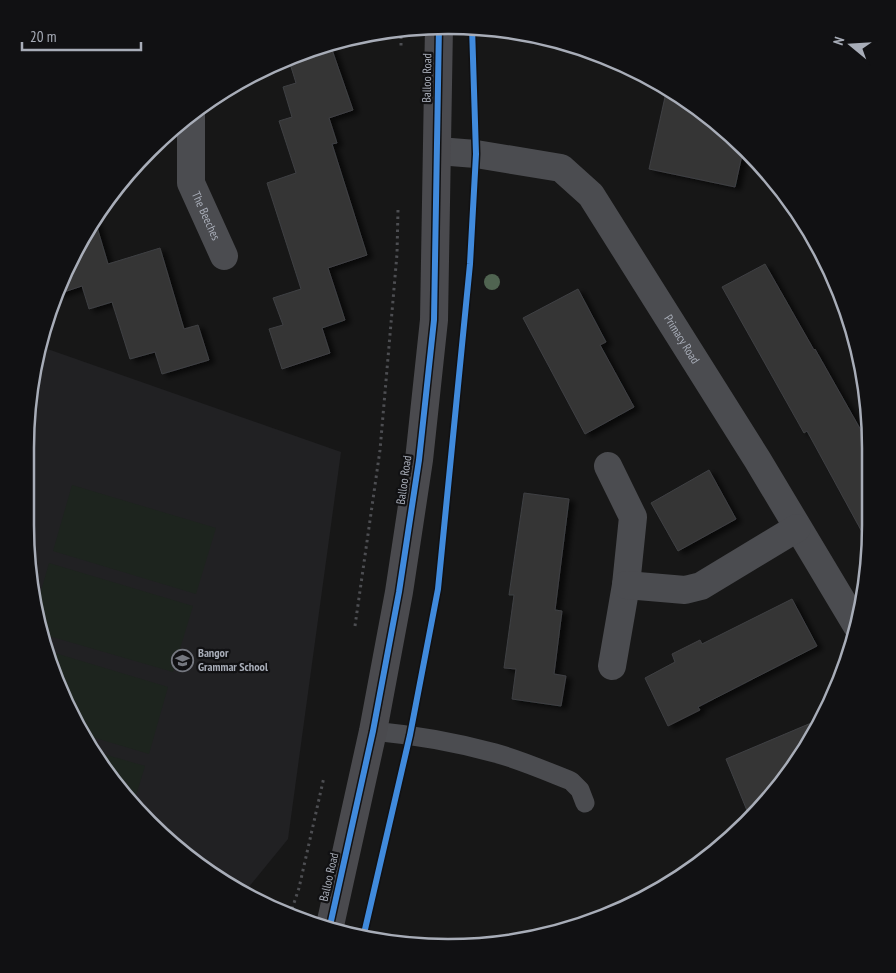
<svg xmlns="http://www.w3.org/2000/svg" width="896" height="973" font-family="'PT Sans Narrow',sans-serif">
  <defs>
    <filter id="shadow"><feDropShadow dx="5.5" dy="3" stdDeviation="2.5" flood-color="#0009"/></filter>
  </defs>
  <rect width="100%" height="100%" fill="#171717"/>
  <path fill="#212123" d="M39,346l302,106 -53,387 -44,54 -75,-50 -57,-61 -44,-70 -35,-104 -8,-83 8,-160z"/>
  <path fill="#1d241e" d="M72,485l144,43 -20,66 -143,-43z
    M49,563l144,43 -20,66 -131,-38 -7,-22z
    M48,651l120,36 -19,67 -67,-20 -13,-22z
    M93,751l52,15 -12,39 -21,-23z"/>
  <path fill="#353536" stroke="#3f4043" filter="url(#shadow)" d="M330,44l23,66 -24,8 8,25 -5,1 35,111 -39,13 17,52 -23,8 8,25 -48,16 -13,-40 14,-4 -10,-27 28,-9 -34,-106 29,-10 -17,-52 13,-4 -9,-30 13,-4 -8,-26z
    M667,88l16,8 61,50 -9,41 -86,-18z
    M94,217l14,47 52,-16 24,81 14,-4 11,35 -47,14 -7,-22 -25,7 -18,-57 -23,7 -7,-23 -27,9 2,-9z
    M765,264l49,86 1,-1 56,99 -3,95 -61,-112 -3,2 -82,-146z
    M578,289l28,53 -6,3 34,62 -49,27 -62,-116z
    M709,470l27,49 -58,32 -27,-48z
    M524,493l45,6 -14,111 7,1 -8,63 12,2 -5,30 -49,-7 4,-30 -12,-1 10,-73h-5z
    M792,599l25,47 -119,61 2,3 -32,16 -23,-48 30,-16 -3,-8 28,-14 2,4z
    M823,718l-9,19 -48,67 -16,14 -24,-59z"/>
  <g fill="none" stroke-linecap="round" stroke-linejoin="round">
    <path stroke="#4d4e52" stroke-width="3" stroke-dasharray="2.5 4" stroke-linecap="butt" d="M401,30v19
      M355,626l25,-176 17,-196 1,-44
      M290,915l9,-27 25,-111"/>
    <path stroke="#4b4c50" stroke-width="19" d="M373,731c41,4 82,11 122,22 26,7 51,18 76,28l9,9 5,13"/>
    <g stroke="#4b4c50" stroke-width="28">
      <path id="s1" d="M191,114v69l33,73"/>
      <path id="s2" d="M438,151l38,3 85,14 30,27 166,264 100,167"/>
      <path d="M608,466l25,51 -7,68 -14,81"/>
      <path d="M626,585l59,5 16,-4 96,-58"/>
    </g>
    <path stroke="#4a4a4e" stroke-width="28" d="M329,930l44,-199 26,-139 20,-132 15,-140 5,-294"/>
    <defs>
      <path id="cycleway" d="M329,930l44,-199 26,-139 20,-132 15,-140 5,-294
        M363,938l47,-203 28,-146 32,-325 6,-110 -4,-127"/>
    </defs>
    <use href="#cycleway" stroke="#111113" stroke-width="9"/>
    <use href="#cycleway" stroke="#408adc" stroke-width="6"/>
  </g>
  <circle fill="#506451" cx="492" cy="282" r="8"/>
  <defs>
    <symbol id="school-ring" viewBox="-11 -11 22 22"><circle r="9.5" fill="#111113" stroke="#757880" stroke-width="1.5"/><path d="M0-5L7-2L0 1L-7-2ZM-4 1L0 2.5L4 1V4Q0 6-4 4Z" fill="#757880"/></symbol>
  </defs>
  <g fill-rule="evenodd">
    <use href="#school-ring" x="170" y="648" width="25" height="25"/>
  </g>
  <g text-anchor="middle" stroke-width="4.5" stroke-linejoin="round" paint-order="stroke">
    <g font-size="12" fill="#a8adb8" stroke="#111113">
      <text transform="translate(427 78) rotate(-89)" y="4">Balloo Road</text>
      <text dy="4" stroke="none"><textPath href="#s1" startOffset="105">The Beeches</textPath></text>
      <text dy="4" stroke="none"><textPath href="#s2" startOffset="335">Primacy Road</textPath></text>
      <text transform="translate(404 480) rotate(-82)" y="4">Balloo Road</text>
      <text transform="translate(329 877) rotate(-77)" y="4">Balloo Road</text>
    </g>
    <g font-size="12" font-weight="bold" fill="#a8adb8" stroke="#111113" text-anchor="start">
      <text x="198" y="657">Bangor<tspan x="198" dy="14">Grammar School</tspan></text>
    </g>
  </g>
  <path d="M0 0H896V973H0ZM448 34H448A414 414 0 0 1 862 448V525A414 414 0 0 1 448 939H448A414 414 0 0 1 34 525V448A414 414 0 0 1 448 34Z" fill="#111113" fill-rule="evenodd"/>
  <path fill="none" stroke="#a8adb8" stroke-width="2.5" d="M448 34H448A414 414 0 0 1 862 448V525A414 414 0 0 1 448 939H448A414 414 0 0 1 34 525V448A414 414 0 0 1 448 34Z"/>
  <g transform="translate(851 45) rotate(288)" stroke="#111113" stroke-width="4" paint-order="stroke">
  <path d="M0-4L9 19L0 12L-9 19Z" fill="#a8adb8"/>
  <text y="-8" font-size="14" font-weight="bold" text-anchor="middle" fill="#a8adb8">N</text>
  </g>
  <path d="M22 42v8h119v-8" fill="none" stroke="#a8adb8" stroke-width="2.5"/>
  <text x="30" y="42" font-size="15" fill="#a8adb8" stroke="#111113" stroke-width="4" paint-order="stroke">20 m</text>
</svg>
